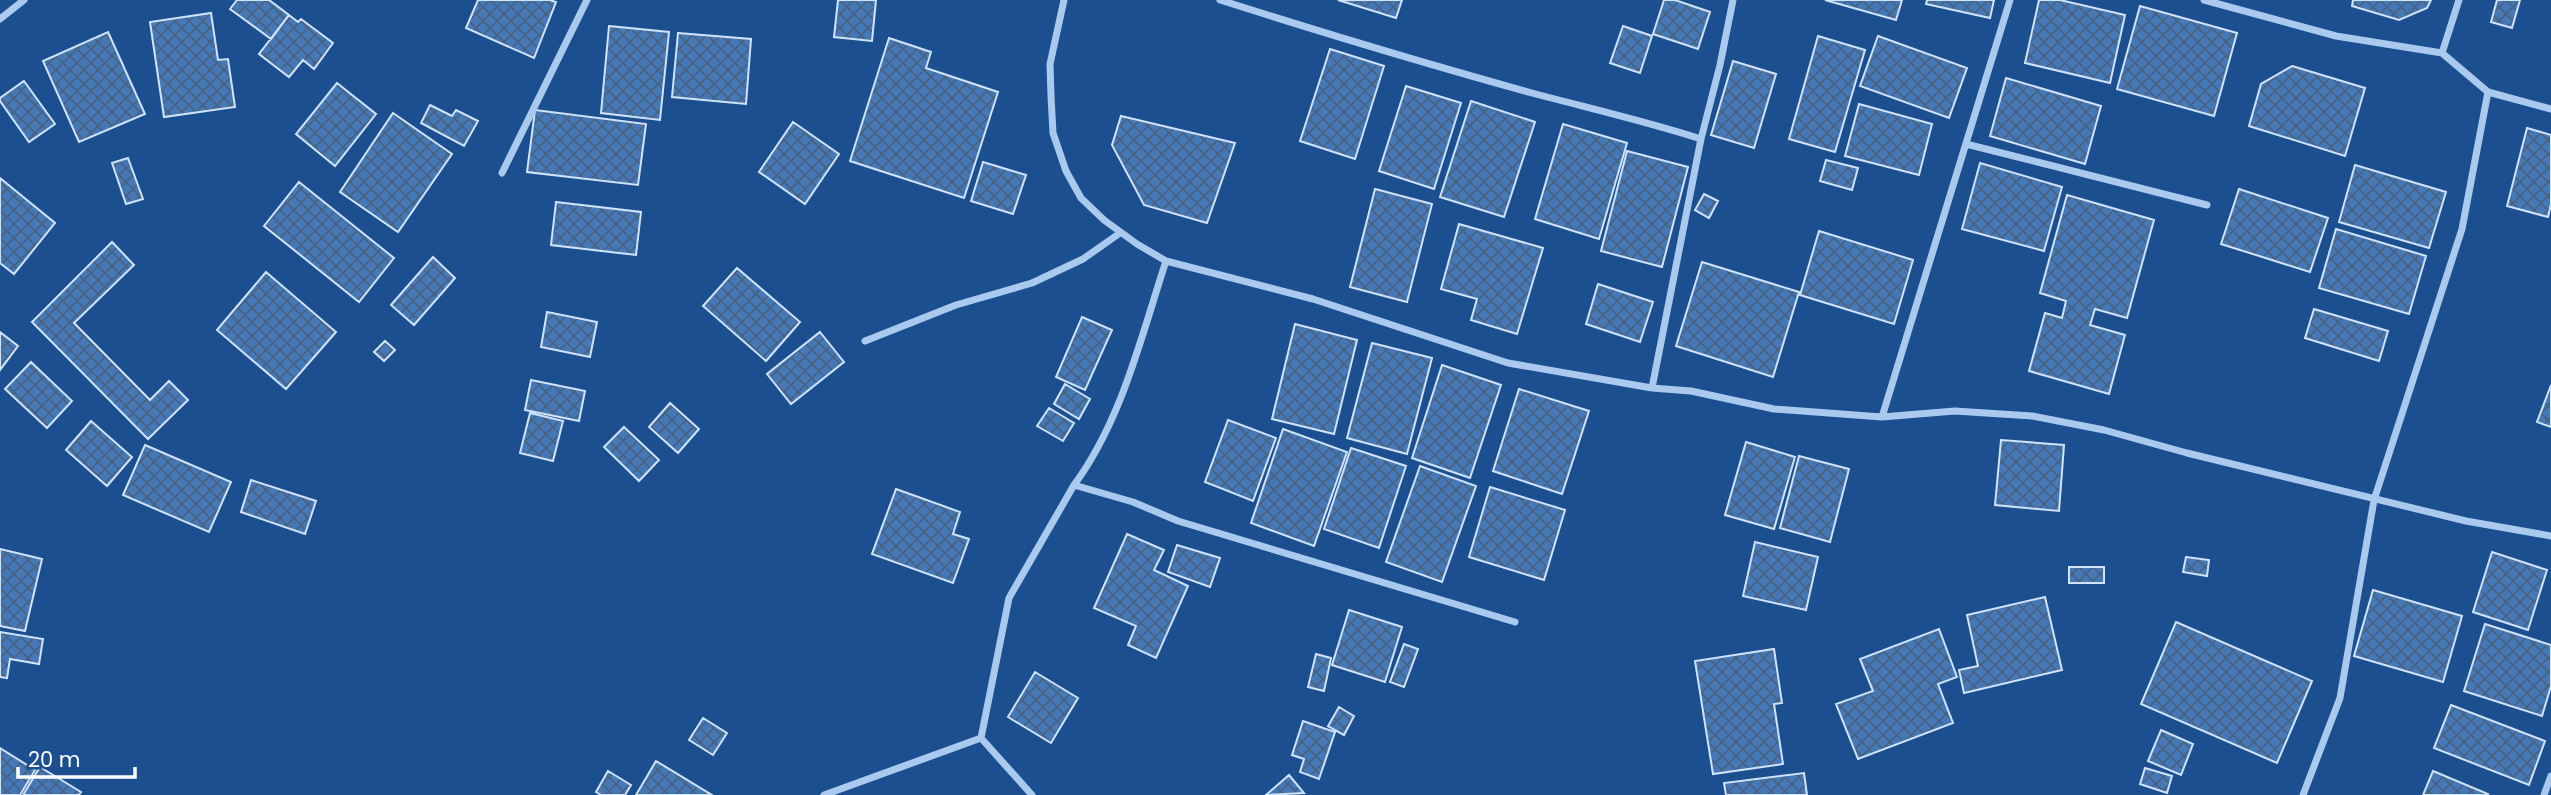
<svg xmlns="http://www.w3.org/2000/svg" width="2551" height="795" font-family="Poppins,sans-serif">
  <defs>
    <pattern id="building-cross-hatch" width="8" height="8" patternUnits="userSpaceOnUse" patternTransform="scale(1.75)"><rect width="8" height="8" fill="#4478b7"/><path d="M0 0l8 8M0 8l8-8" fill="none" stroke="#486282"/></pattern>
  </defs>
  <rect width="100%" height="100%" fill="#1b4f8f"/>
  <path fill="url(#building-cross-hatch)" stroke="#cfe3fa" stroke-width="2" d="M237,0h32l20,15 -18,24 -41,-30z
    M478,0h72l6,2 -22,56 -68,-30z
    M838,0h38l-4,41 -38,-4z
    M1338,0h64l-6,18z
    M1664,0h11l35,12 -12,37 -45,-15z
    M1825,0h77l-6,20z
    M1927,0h67l-4,18 -64,-14z
    M2039,0h21l65,15 -15,68 -85,-20z
    M2353,0h78l-4,8 -28,12 -47,-14z
    M2497,0h23l-8,28 -21,-6z
    M2140,6l97,27 -23,83 -97,-27z
    M211,13l7,47 10,-1 7,48 -71,10 -14,-95z
    M289,15l9,7 3,-3 32,24 -19,26 -11,-9 -14,17 -30,-23z
    M609,26l60,6 -9,88 -59,-7z
    M1623,26l29,10 -12,37 -30,-10z
    M108,32l37,82 -66,28 -36,-81z
    M678,33l73,6 -5,65 -74,-7z
    M1818,36l47,14 -30,102 -46,-13z
    M1878,36l89,32 -18,50 -89,-32z
    M889,38l42,14 -5,16 72,24 -34,106 -114,-37z
    M1330,49l54,17 -29,93 -55,-18z
    M1733,61l43,13 -22,74 -43,-13z
    M2292,66l73,22 -20,68 -96,-30 12,-42z
    M2006,78l95,28 -16,58 -95,-28z
    M24,81l31,43 -26,18 -29,-41v-3z
    M337,83l39,31 -41,52 -39,-32z
    M1406,86l55,17 -27,86 -55,-18z
    M1471,101l64,21 -31,95 -64,-20z
    M1859,104l73,20 -13,51 -74,-19z
    M430,105l22,11 4,-6 22,11 -14,25 -43,-23z
    M535,110l111,14 -8,61 -111,-13z
    M393,113l59,41 -54,78 -58,-40z
    M1121,116l114,27 -28,80 -63,-18 -32,-60z
    M793,122l46,32 -34,50 -46,-32z
    M1563,124l64,19 -28,96 -64,-20z
    M2527,128l24,7v69l-3,13 -41,-11z
    M1627,151l61,16 -26,100 -61,-16z
    M128,158l15,41 -17,5 -14,-41z
    M1826,160l32,8 -6,22 -32,-9z
    M983,162l43,13 -13,39 -42,-13z
    M1980,163l82,24 -18,64 -82,-22z
    M2355,165l91,27 -17,56 -90,-26z
    M0,178l55,45 -41,51 -14,-11z
    M299,182l95,76 -35,44 -95,-76z
    M1375,189l57,15 -25,98 -57,-15z
    M2239,189l89,29 -18,54 -89,-28z
    M1704,194l14,7 -9,17 -14,-8z
    M2067,195l87,25 -27,98 -32,-9 -5,16 35,10 -16,59 -80,-23 16,-58 17,5 4,-17 -26,-8z
    M556,202l85,10 -5,43 -85,-10z
    M1459,224l84,24 -26,86 -46,-14 6,-21 -36,-10z
    M2336,229l90,27 -17,58 -90,-26z
    M1819,231l94,29 -19,64 -94,-29z
    M112,242l22,23 -60,58 76,77 19,-19 19,19 -40,39 -116,-117z
    M433,257l22,21 -41,47 -23,-20z
    M1702,262l97,30 -26,85 -97,-31z
    M737,268l63,54 -34,39 -63,-55z
    M266,272l70,60 -50,57 -69,-59z
    M1598,284l55,18 -13,40 -54,-18z
    M2314,309l74,22 -9,30 -74,-23z
    M547,312l50,10 -7,35 -49,-10z
    M1082,317l30,13 -27,60 -29,-13z
    M1295,324l62,16 -23,94 -62,-15z
    M0,332l18,14 -18,24z
    M820,332l24,30 -53,42 -24,-30z
    M385,341l10,9 -11,11 -10,-9z
    M1372,343l60,15 -25,96 -60,-16z
    M31,362l41,39 -25,27 -42,-39z
    M1442,365l59,20 -31,93 -58,-20z
    M531,380l54,11 -6,30 -54,-11z
    M1065,384l25,15 -11,20 -25,-15z
    M2551,385v42l-14,-5z
    M1519,389l70,22 -27,83 -69,-23z
    M670,403l29,26 -21,24 -29,-26z
    M1049,408l25,15 -11,18 -26,-15z
    M530,413l33,8 -10,40 -33,-8z
    M1228,420l48,18 -23,63 -48,-19z
    M91,421l41,36 -25,29 -41,-36z
    M624,427l35,33 -20,21 -35,-34z
    M1283,429l64,23 -33,94 -63,-23z
    M2001,440l63,5 -5,66 -64,-6z
    M1746,442l49,15 -21,72 -49,-14z
    M145,445l86,37 -22,50 -86,-37z
    M1351,448l55,18 -27,82 -55,-19z
    M1799,456l50,13 -19,73 -50,-14z
    M1420,466l56,20 -34,96 -56,-20z
    M251,480l65,21 -11,33 -64,-22z
    M1490,487l75,23 -21,70 -75,-23z
    M896,489l64,23 -7,22 16,5 -16,44 -81,-29z
    M1127,534l37,16 -10,20 34,16 -32,72 -28,-13 8,-19 -42,-18z
    M1755,542l63,15 -12,53 -63,-14z
    M1177,545l43,13 -10,29 -42,-15z
    M0,549l42,10 -17,72 -25,-5z
    M2492,552l55,18 -19,60 -55,-18z
    M2186,557l23,3 -2,16 -24,-4z
    M2069,567h35v16h-35z
    M2373,590l89,26 -19,66 -89,-26z
    M2045,597l17,73 -98,23 -5,-23 19,-4 -11,-51z
    M1349,610l53,17 -17,55 -53,-17z
    M2176,622l136,59 -35,82 -136,-59z
    M2485,624l66,21v41l-9,30 -78,-25z
    M1939,629l18,48 -19,7 15,39 -95,36 -22,-55 37,-13 -13,-32z
    M0,632l43,7 -4,25 -29,-5 -3,19 -7,-1z
    M1404,644l14,5 -14,38 -14,-5z
    M1774,649l8,54 -8,1 9,60 -70,10 -18,-113z
    M1316,654l15,4 -7,33 -16,-4z
    M1035,672l43,26 -27,45 -43,-26z
    M2451,705l94,36 -16,44 -95,-37z
    M1339,707l15,9 -10,19 -16,-9z
    M703,718l24,15 -14,22 -24,-15z
    M1303,721l32,11 -16,47 -19,-7 4,-13 -12,-4z
    M2161,730l32,14 -12,31 -33,-14z
    M0,748l35,22 -15,25h-20z
    M656,761l56,34h-76z
    M40,767l41,25 -2,3h-56z
    M2145,768l27,8 -5,17 -27,-9z
    M608,771l23,14 -6,10h-24l-5,-3z
    M2433,771l55,23 -1,1h-64z
    M1804,773l3,22h-81l-2,-12z
    M1289,775l15,18 -38,2z"/>
  <g fill="none" stroke-linecap="round" stroke-linejoin="round">
    <path stroke="#a9c9ee" stroke-width="7" d="M1064,0l-14,64 1,32 2,37 13,38 15,27 23,22 33,24 29,17 147,38 195,64 144,25 39,3 83,18 108,8 73,-6 77,5 72,14 83,23 279,68 85,15
      M1220,0c104,33 207,64 312,93 56,15 113,28 169,46l19,-74 13,-65
      M2204,0l132,36 106,17 46,39 63,17
      M0,19l24,-19
      M2442,53l17,-53
      M1966,144l241,61
      M502,173l85,-173
      M1166,261c-25,76 -44,159 -92,224l59,17 45,19 337,101
      M865,341l91,-36 76,-22 51,-24 37,-26
      M1652,388l49,-249
      M1882,417l128,-417
      M824,795l157,-57
      M1032,795l-51,-57 28,-140 65,-113
      M2303,795l37,-97 34,-198 88,-271 26,-137
      M2544,795l7,-19"/>
  </g>
  <path d="M18 767v10h117v-10" fill="none" stroke="#ffffff" stroke-width="3.5"/>
  <text x="28" y="767" font-size="21" fill="#ffffff" stroke="#1b4f8f" stroke-width="5" paint-order="stroke">20 m</text>
</svg>
